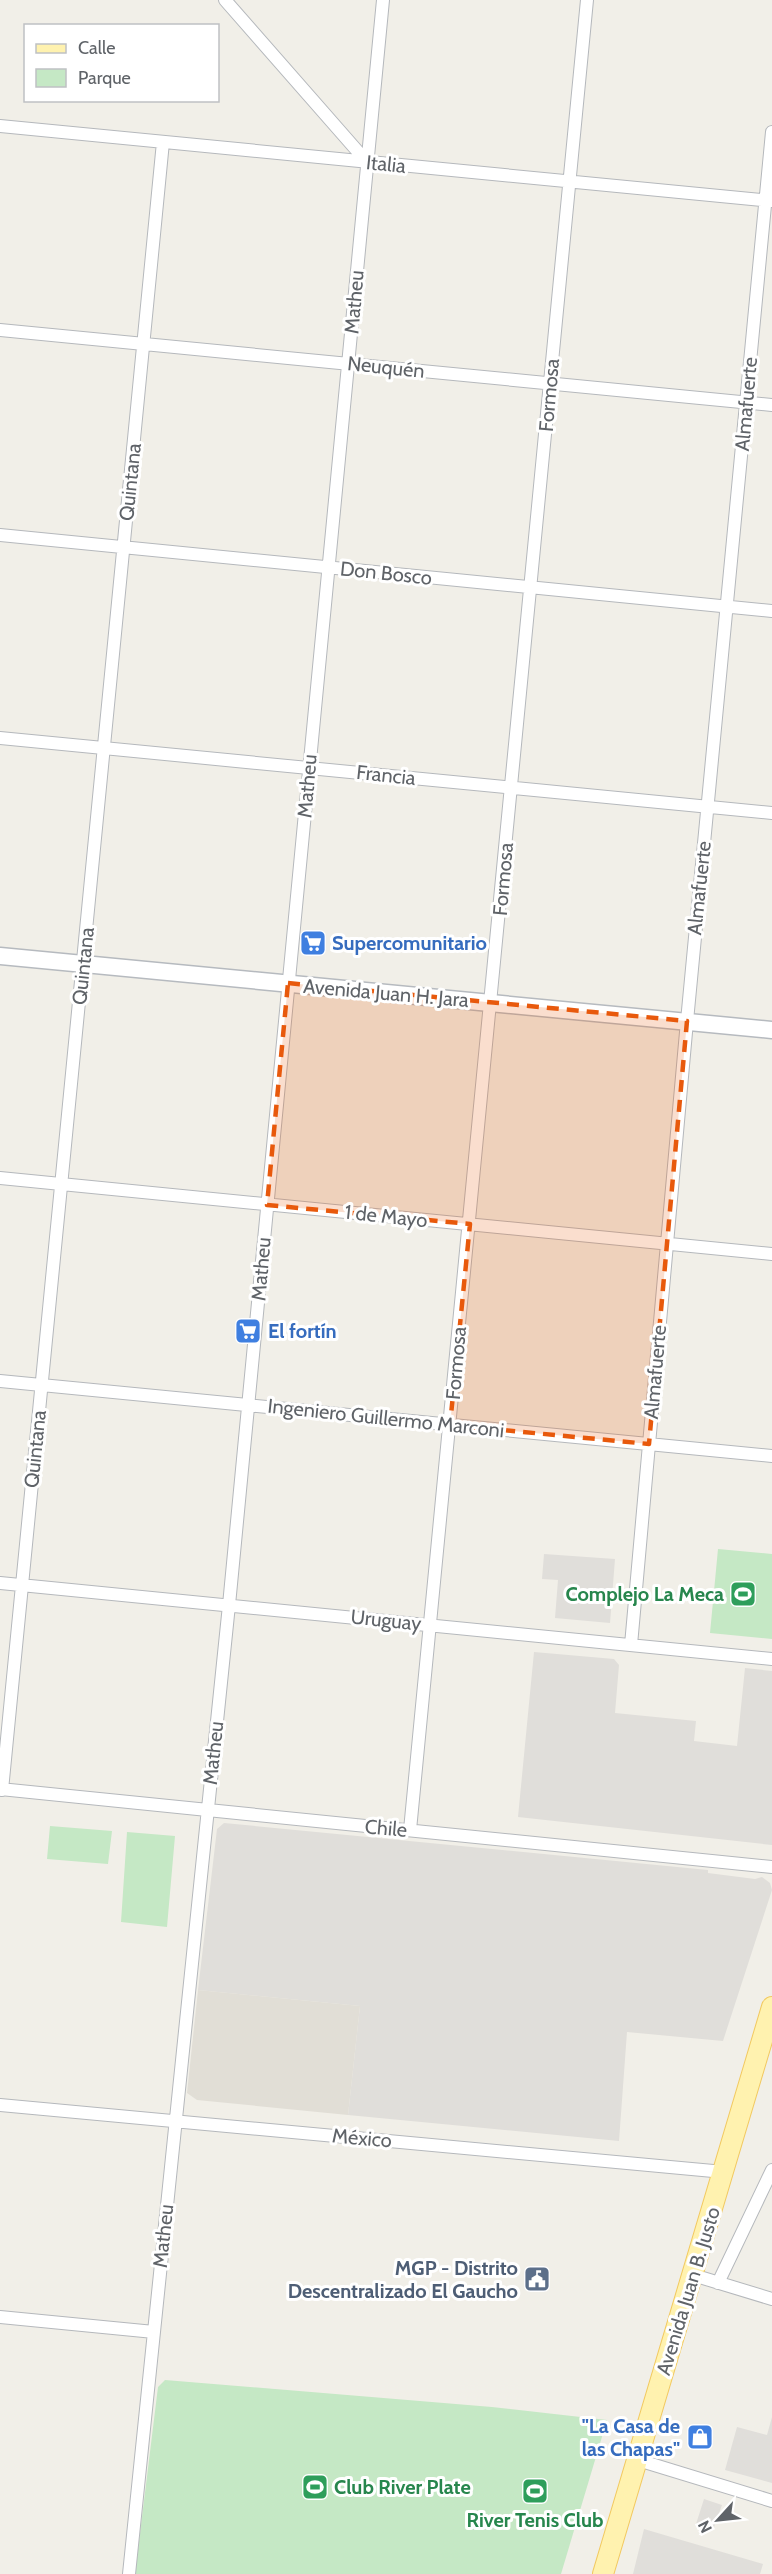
<svg xmlns="http://www.w3.org/2000/svg" width="772" height="2574" font-family="Cabin,sans-serif">
  <rect width="100%" height="100%" fill="#f1efe8"/>
  <path fill="#e0deda" d="M544,1554l71,5 -5,64 -55,-5 3,-38 -16,-1z
    M534,1652l80,7 5,6 -4,48 81,8 -2,20 43,5 8,-78 27,3v174l-254,-28z
    M224,1823l484,47v3l47,6 7,-2 8,6 2,7 -49,151 -96,-9 -8,109 -271,-26 12,-109 -162,-16 19,-161z
    M772,2417v66l-47,-13 12,-43 30,8z
    M704,2499l18,6 -9,25 -17,-6z
    M644,2529l119,35 -3,10h-127z"/>
  <path fill="#e1ded6" d="M198,1990l162,16 -12,109 -151,-15 -10,-7z"/>
  <path fill="#c5e8c5" d="M718,1549l54,5v85l-62,-6z
    M50,1826l62,5 -4,33 -61,-5z
    M127,1832l48,4 -8,91 -46,-5z
    M165,2380l327,27 115,13 -46,154h-426l23,-187z"/>
  <g fill="none" stroke-linecap="round" stroke-linejoin="round">
    <defs>
      <path id="street" d="M225,0l142,162
        M0,126l771,75
        M0,330l772,75
        M0,535l772,76
        M0,738l772,75
        M0,1178l772,76
        M0,1381l772,75
        M0,1583l772,76
        M631,1645l56,-624 85,-889
        M0,1789l772,78
        M2,1790l161,-1648
        M410,1830l177,-1830
        M0,2105l724,67
        M693,2275l79,24
        M718,2283l54,-113
        M0,2317l154,15
        M638,2460l134,41
        M129,2574l100,-969 154,-1605"/>
      <path id="secondary" d="M0,956l772,74"/>
      <path id="primary" d="M603,2574l169,-567"/>
    </defs>
    <use href="#street" stroke="#b5b8bc" stroke-width="14"/>
    <use href="#secondary" stroke="#b6babf" stroke-width="19"/>
    <use href="#primary" stroke="#f2c960" stroke-width="22"/>
    <use href="#street" stroke="#fff" stroke-width="12"/>
    <use href="#secondary" stroke="#fff" stroke-width="16"/>
    <use href="#primary" stroke="#fff2af" stroke-width="20"/>
  </g>
  <path fill="#e8590c" fill-opacity="0.2" stroke="#e8590c" stroke-width="4.5" stroke-dasharray="12 8" stroke-linejoin="round" d="M288,983l399,38 -38,423 -199,-19 20,-201 -203,-19z"/>
  <defs>
    <symbol id="supermarket-square" viewBox="-11 -11 22 22"><rect x="-9" y="-9" width="18" height="18" rx="4" fill="#3f7fe0" stroke="#fff"/><path d="M-6-5.5h2.5l.6 2H6L4.5 2H-2.5L-4.4-4H-6ZM-1.5 3.2a1.3 1.3 0 1 0 .1 0ZM3 3.2a1.3 1.3 0 1 0 .1 0Z" fill="#fff"/></symbol>
    <symbol id="stadium-square" viewBox="-11 -11 22 22"><rect x="-9" y="-9" width="18" height="18" rx="4" fill="#2e9e5b" stroke="#fff"/><path d="M0-5a6.5 5 0 1 0 0 10a6.5 5 0 1 0 0-10ZM-3.5-1.8h7v3.6h-7Z" fill="#fff"/></symbol>
    <symbol id="civic-square" viewBox="-11 -11 22 22"><rect x="-9" y="-9" width="18" height="18" rx="4" fill="#5c6f8a" stroke="#fff"/><path d="M-.6-6.5H3V-4.5H.6V-3L4-1V1h2V6H-6V1h2V-1L-.6-3ZM-1.2 2.5V6h2.4V2.5Z" fill="#fff"/></symbol>
    <symbol id="shop-square" viewBox="-11 -11 22 22"><rect x="-9" y="-9" width="18" height="18" rx="4" fill="#3f7fe0" stroke="#fff"/><path d="M-5-2.5h2.3a2.7 3.5 0 0 1 5.4 0H5L5.5 6h-11ZM-1.5-2.5h3a1.5 2.3 0 0 0-3 0Z" fill="#fff"/></symbol>
  </defs>
  <g fill-rule="evenodd">
    <use href="#supermarket-square" x="298" y="928" width="30" height="30"/>
    <use href="#supermarket-square" x="233" y="1316" width="30" height="30"/>
    <use href="#stadium-square" x="728" y="1579" width="30" height="30"/>
    <use href="#civic-square" x="522" y="2264" width="30" height="30"/>
    <use href="#shop-square" x="685" y="2422" width="30" height="30"/>
    <use href="#stadium-square" x="300" y="2472" width="30" height="30"/>
    <use href="#stadium-square" x="520" y="2476" width="30" height="30"/>
  </g>
  <g text-anchor="middle" stroke-width="6" stroke-linejoin="round" paint-order="stroke">
    <g font-size="20" fill="#5f6368" stroke="#fff">
      <text transform="translate(386 164) rotate(6)" y="7">Italia</text>
      <text transform="translate(354 302) rotate(-85)" y="7">Matheu</text>
      <text transform="translate(386 367) rotate(6)" y="7">Neuquén</text>
      <text transform="translate(549 395) rotate(-85)" y="7">Formosa</text>
      <text transform="translate(746 404) rotate(-85)" y="7">Almafuerte</text>
      <text transform="translate(130 482) rotate(-84)" y="7">Quintana</text>
      <text transform="translate(386 573) rotate(6)" y="7">Don Bosco</text>
      <text transform="translate(386 775) rotate(6)" y="7">Francia</text>
      <text transform="translate(307 786) rotate(-85)" y="7">Matheu</text>
      <text transform="translate(503 879) rotate(-85)" y="7">Formosa</text>
      <text transform="translate(699 888) rotate(-84)" y="7">Almafuerte</text>
      <text transform="translate(83 966) rotate(-84)" y="7">Quintana</text>
      <text transform="translate(386 993) rotate(5)" y="7">Avenida Juan H. Jara</text>
      <text transform="translate(386 1216) rotate(6)" y="7">1 de Mayo</text>
      <text transform="translate(261 1269) rotate(-85)" y="7">Matheu</text>
      <text transform="translate(456 1363) rotate(-85)" y="7">Formosa</text>
      <text transform="translate(655 1372) rotate(-85)" y="7">Almafuerte</text>
      <text transform="translate(386 1418) rotate(6)" y="7">Ingeniero Guillermo Marconi</text>
      <text transform="translate(35 1449) rotate(-84)" y="7">Quintana</text>
      <text transform="translate(386 1620) rotate(6)" y="7">Uruguay</text>
      <text transform="translate(213 1753) rotate(-84)" y="7">Matheu</text>
      <text transform="translate(386 1828) rotate(5)" y="7">Chile</text>
      <text transform="translate(362 2138) rotate(5)" y="7">México</text>
      <text transform="translate(163 2236) rotate(-84)" y="7">Matheu</text>
      <text transform="translate(688 2291) rotate(-73)" y="7">Avenida Juan B. Justo</text>
    </g>
    <g font-size="20" font-weight="bold" fill="#366cbe" stroke="#fff" text-anchor="start">
      <text x="332" y="950">Supercomunitario</text>
      <text x="268" y="1338">El fortín</text>
      <text x="680" y="2433" text-anchor="end">"La Casa de<tspan x="680" dy="23">las Chapas"</tspan></text>
    </g>
    <g font-size="20" font-weight="bold" fill="#27864d" stroke="#fff" text-anchor="end">
      <text x="724" y="1601">Complejo La Meca</text>
      <text x="334" y="2494" text-anchor="start">Club River Plate</text>
      <text x="535" y="2527" text-anchor="middle">River Tenis Club</text>
    </g>
    <g font-size="20" font-weight="bold" fill="#4e5e75" stroke="#fff" text-anchor="end">
      <text x="518" y="2275">MGP - Distrito<tspan x="518" dy="23">Descentralizado El Gaucho</tspan></text>
    </g>
  </g>
  <rect x="24" y="24" width="195" height="78" fill="#ffffff" stroke="#bfc1c3" stroke-width="1.5"/>
  <rect x="36" y="44" width="30" height="9" fill="#fff2af" stroke="#bfc1c3" stroke-width="1.5"/>
  <text x="78" y="54" font-size="18" fill="#5f6368">Calle</text>
  <rect x="36" y="69" width="30" height="18" fill="#c5e8c5" stroke="#bfc1c3" stroke-width="1.5"/>
  <text x="78" y="84" font-size="18" fill="#5f6368">Parque</text>
  <g transform="translate(718 2520) rotate(243)" stroke="#ffffff" stroke-width="4.5" paint-order="stroke">
  <path d="M0-4.5L10 22L0 15L-10 22Z" fill="#5f6368"/>
  <text y="-9" font-size="16" font-weight="bold" text-anchor="middle" fill="#5f6368">N</text>
  </g>
</svg>
